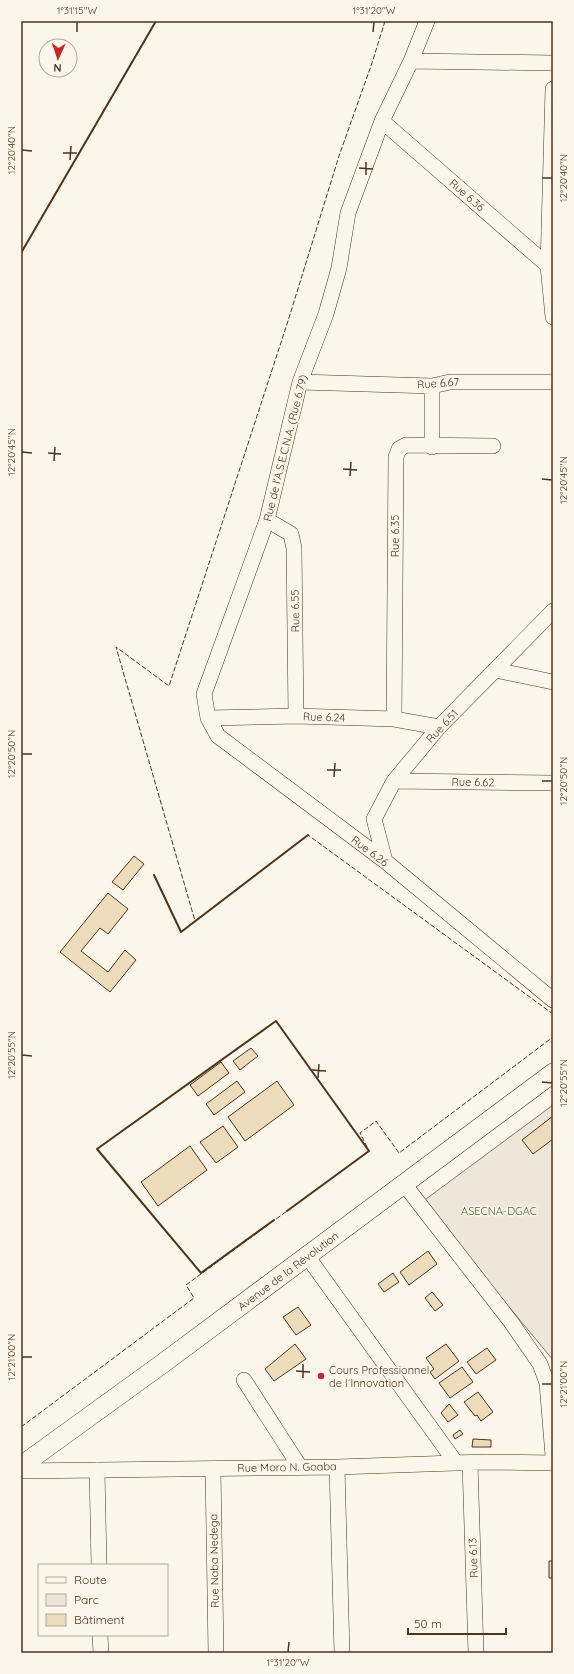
<svg xmlns="http://www.w3.org/2000/svg" width="574" height="1674" font-family="Quicksand,sans-serif">
  <rect width="100%" height="100%" fill="#fbf6e9"/>
  <path fill="#ede6d9" stroke="#887966" d="M553,1105v255l-131,-158z"/>
  <path fill="#ecdcbc" stroke="#4a3520" d="M134,856l10,8 -21,26 -11,-8z
    M108,893l20,16 -20,25 -8,-6 -19,23 27,21 17,-22 11,10 -26,32 -50,-40z
    M251,1048l7,8 -18,14 -7,-9z
    M221,1062l8,11 -31,23 -8,-11z
    M237,1081l8,11 -31,23 -8,-11z
    M277,1081l17,24 -49,36 -17,-24z
    M553,1116v23l-20,15 -11,-14z
    M223,1126l15,21 -22,16 -16,-21z
    M190,1146l17,24 -49,36 -17,-24z
    M428,1251l9,13 -28,21 -9,-13z
    M393,1273l6,9 -15,10 -6,-8z
    M432,1292l11,13 -8,6 -10,-13z
    M298,1307l13,18 -15,10 -13,-18z
    M295,1344l11,15 -32,22 -9,-12z
    M446,1344l13,17 -24,18 -5,-7 4,-3 -8,-11z
    M487,1348l9,12 -20,14 -9,-12z
    M462,1367l11,15 -23,16 -11,-15z
    M478,1392l15,20 -12,9 -4,-6 -2,1 -11,-14z
    M449,1404l9,11 -10,7 -7,-9z
    M460,1430l3,4 -8,5 -2,-4z
    M473,1439l18,1v7h-19z
    M549,1561h4v17h-4z"/>
  <g fill="none" stroke-linecap="round" stroke-linejoin="round">
    <defs>
      <path id="minor" d="M427,21l-16,40 -29,60 -34,92 -9,55 -13,46 -26,68 -33,138 -63,174 4,24 10,18 167,125 168,139
        M411,61l142,2
        M553,89l-5,177 5,51
        M382,121l171,149
        M300,382l132,4 18,-4h103
        M432,386v61
        M267,520l24,14 3,14 2,168
        M495,670l58,12
        M208,718l88,-2 98,3 45,8
        M394,719l2,-262 3,-8 7,-4 87,1
        M394,781l159,2
        M385,861l-11,-42 20,-38 45,-54 114,-116
        M404,1184l107,138 29,42 7,19 6,73
        M307,1256l149,207
        M244,1380l56,87
        M470,1463l6,190
        M337,1467l5,186
        M213,1469l3,184
        M97,1470l2,95
        M21,1471l316,-4 148,-5 68,1
        M100,1635l1,18"/>
      <path id="major" d="M21,1466l141,-102 391,-291"/>
    </defs>
    <use href="#minor" stroke="#4a3520" stroke-width="16"/>
    <use href="#major" stroke="#4a3520" stroke-width="20"/>
    <use href="#minor" stroke="#fbf6e9" stroke-width="15"/>
    <use href="#major" stroke="#fbf6e9" stroke-width="19"/>
    <path stroke="#4a3520" stroke-width="1" stroke-dasharray="5 2" stroke-linecap="butt" d="M385,21l-13,42 -33,93 -51,165 -119,365 -53,-39 79,274 113,-86 245,179
      M21,1427l173,-129 -8,-13 183,-134 -9,-18 16,-12 23,32 154,-116"/>
    <path stroke="#4a3520" stroke-width="2" d="M21,253l135,-232
      M154,875l27,57 127,-97
      M274,1220l-73,53 -104,-124 179,-128 93,130 -82,60"/>
  </g>
  <path fill="none" stroke="#4a3520" stroke-width="1.5" d="M77,32v-10M373,32l1,-10M22,150l10,1M63,153h14M70,160l1,-14M359,168l14,1M366,175v-13M542,178h10M22,452l10,1M48,453l13,1M54,461l1,-14M343,469l14,1M350,476l1,-14M542,479l10,1M22,754h10M327,770h14M334,777l1,-14M542,781h10M22,1055l10,1M312,1070l14,1M318,1078l1,-14M542,1082l10,1M22,1357h10M296,1371l14,1M303,1378v-14M542,1384h10M288,1652l1,-10"/>
  <circle fill="#c62828" stroke="#fbf6e9" stroke-width="1.5" cx="321" cy="1376" r="4"/>
  <g text-anchor="middle" stroke-width="3" stroke-linejoin="round" paint-order="stroke">
    <g font-size="11" fill="#4a3520" stroke="#fbf6e9">
      <text transform="translate(467 195) rotate(41)" y="4">Rue 6.36</text>
      <text transform="translate(438 383) rotate(-4)" y="4">Rue 6.67</text>
      <text transform="translate(285 448) rotate(-76)" y="4">Rue de l'A.S.E.C.N.A. (Rue 6.79)</text>
      <text transform="translate(395 536) rotate(-90)" y="4">Rue 6.35</text>
      <text transform="translate(295 611) rotate(-91)" y="4">Rue 6.55</text>
      <text transform="translate(324 717) rotate(2)" y="4">Rue 6.24</text>
      <text transform="translate(442 726) rotate(-47)" y="4">Rue 6.51</text>
      <text transform="translate(473 782) rotate(1)" y="4">Rue 6.62</text>
      <text transform="translate(370 851) rotate(37)" y="4">Rue 6.26</text>
      <text transform="translate(288 1271) rotate(-37)" y="4">Avenue de la Révolution</text>
      <text transform="translate(287 1467) rotate(-1)" y="4">Rue Moro N. Goaba</text>
      <text transform="translate(473 1558) rotate(-92)" y="4">Rue 6.13</text>
      <text transform="translate(214 1561) rotate(-91)" y="4">Rue Naba Nedega</text>
    </g>
    <g font-size="11" fill="#436837" stroke="#fbf6e9">
      <text x="499" y="1215">ASECNA-DGAC</text>
    </g>
    <g font-size="11" fill="#4a3520" stroke="#fbf6e9" text-anchor="start">
      <text x="329" y="1374">Cours Professionnel<tspan x="329" dy="13">de l´Innovation</tspan></text>
    </g>
  </g>
  <rect width="574" height="1674" fill="none" stroke="#fbf6e9" stroke-width="44"/>
  <rect x="38" y="1564" width="130" height="72" fill="#fbf6e9" stroke="#b4a999"/>
  <rect x="46" y="1577" width="20" height="6" fill="#fbf6e9" stroke="#b4a999"/>
  <text x="74" y="1584" font-size="12" fill="#4a3520">Route</text>
  <rect x="46" y="1594" width="20" height="12" fill="#ede6d9" stroke="#b4a999"/>
  <text x="74" y="1604" font-size="12" fill="#4a3520">Parc</text>
  <rect x="46" y="1614" width="20" height="12" fill="#ecdcbc" stroke="#b4a999"/>
  <text x="74" y="1624" font-size="12" fill="#4a3520">Bâtiment</text>
  <g transform="translate(58 58) rotate(183)"><circle r="19" fill="#fbf6e9" stroke="#b4a999"/>
  <path d="M0-3L7 15L0 10L-7 15Z" fill="#c62828"/>
  <text y="-6" font-size="11" font-weight="bold" text-anchor="middle" fill="#4a3520">N</text>
  </g>
  <path d="M408 1628v6h98v-6" fill="none" stroke="#4a3520" stroke-width="2"/>
  <text x="414" y="1628" font-size="12" fill="#4a3520" stroke="#fbf6e9" stroke-width="3" paint-order="stroke">50 m</text>
  <rect x="22" y="22" width="530" height="1630" fill="none" stroke="#4a3520" stroke-width="1.5"/>
  <g font-size="10" text-anchor="middle" fill="#4a3520">
    <text x="77" y="14">1°31'15"W</text>
    <text x="374" y="14">1°31'20"W</text>
    <text transform="translate(11 150) rotate(-90)" y="4">12°20'40"N</text>
    <text transform="translate(563 178) rotate(-90)" y="4">12°20'40"N</text>
    <text transform="translate(11 452) rotate(-90)" y="4">12°20'45"N</text>
    <text transform="translate(563 480) rotate(-90)" y="4">12°20'45"N</text>
    <text transform="translate(11 754) rotate(-90)" y="4">12°20'50"N</text>
    <text transform="translate(563 781) rotate(-90)" y="4">12°20'50"N</text>
    <text transform="translate(11 1055) rotate(-90)" y="4">12°20'55"N</text>
    <text transform="translate(563 1083) rotate(-90)" y="4">12°20'55"N</text>
    <text transform="translate(11 1357) rotate(-90)" y="4">12°21'00"N</text>
    <text transform="translate(563 1384) rotate(-90)" y="4">12°21'00"N</text>
    <text x="288" y="1666">1°31'20"W</text>
  </g>
</svg>
